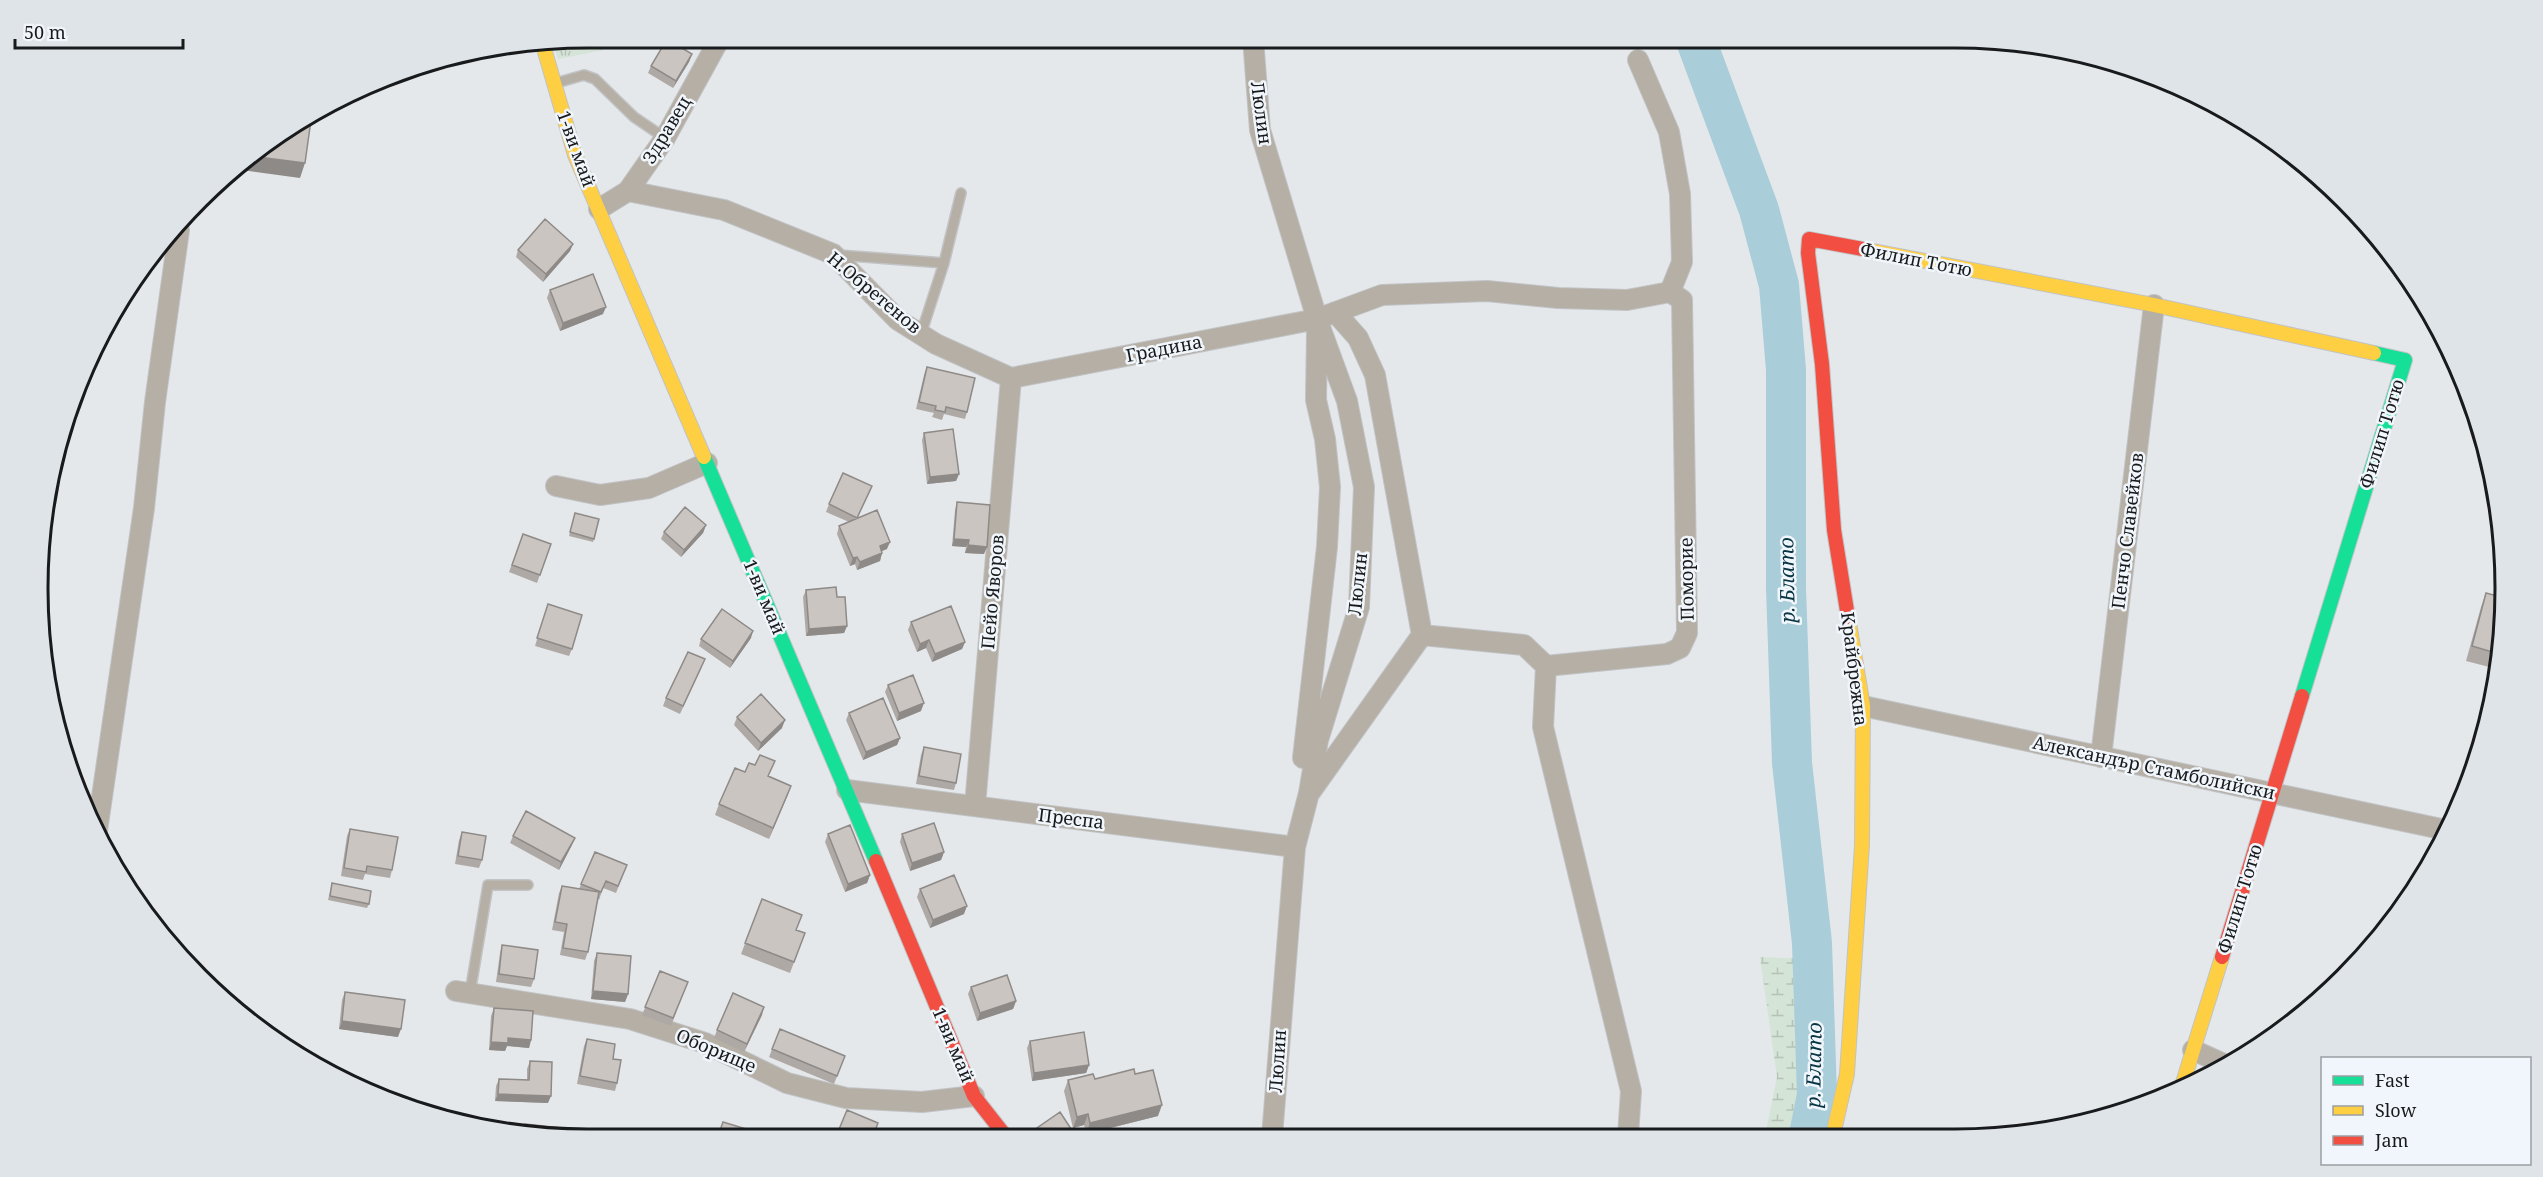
<svg xmlns="http://www.w3.org/2000/svg" width="2543" height="1177" font-family="'Noto Serif',serif">
  <defs>
    <pattern id="grass-tufts" width="24" height="20" patternUnits="userSpaceOnUse" patternTransform="scale(1.5)"><rect width="24" height="20" fill="#d4e4d6"/><path d="M3 7l-1-3M5 7V3M7 7l1-3M15 17l-1-3M17 17v-4M19 17l1-3" fill="none" stroke="#b5c3b7"/></pattern>
    <pattern id="wetland-marsh" width="20" height="14" patternUnits="userSpaceOnUse" patternTransform="scale(1.5)"><rect width="20" height="14" fill="#d4e4d6"/><path d="M1 5h8M5 5V1M11 12h8M15 12V8" fill="none" stroke="#b5c3b7"/></pattern>
  </defs>
  <rect width="100%" height="100%" fill="#e5e8eb"/>
  <path fill="url(#grass-tufts)" d="M591,38l17,11 -50,10 -5,-16z"/>
  <path fill="url(#wetland-marsh)" d="M1760,957l71,3 2,134 -11,41 -57,1 12,-59z"/>
  <g fill="none" stroke-linecap="round" stroke-linejoin="round">
    <path stroke="#aacdda" stroke-width="40" d="M1695,38l64,172 20,75 7,85v218l6,175 20,180 5,152 -8,40"/>
    <defs>
      <path id="lane" d="M556,83l28,-8 11,4 39,38 31,21
        M838,255l106,8 17,-70
        M117,306l5,-3 6,-10
        M921,334l23,-71
        M470,993l18,-108h40"/>
      <path id="street" d="M1253,38l7,92 57,189 30,82 17,86 -5,120 -41,133 -9,53 -14,54 -23,290
        M1638,60l31,72 11,62 2,68 -12,30
        M628,191l96,19 109,44 65,66 38,24 75,34
        M599,209l29,-18 37,-53 55,-100
        M1011,378l306,-59 65,-24 105,-4 71,7 69,2 43,-8 12,8 5,333 -7,15 -13,6 -121,12 -3,61 88,364 -3,45
        M556,486l44,9 49,-7 58,-25
        M1422,635l102,10 22,21
        M1863,706l583,124
        M2101,757l53,-452
        M1303,758l24,-211 3,-60 -5,-48 -9,-39 1,-69
        M847,790l448,57
        M1311,791l111,-156 -47,-260 -17,-37 -23,-26
        M975,806l36,-428
        M97,831l47,-323 11,-106 24,-172
        M456,991l174,28 75,24 82,40 59,15 76,4 52,-6
        M2193,1050l31,14"/>
      <path id="fast" d="M704,457l172,404
        M2302,696l103,-336 -31,-7"/>
      <path id="slow" d="M543,45l32,110 129,302
        M1868,250l286,55 220,48
        M2181,1089l41,-132
        M1833,1135l14,-61 15,-229 1,-139 -15,-89"/>
      <path id="jam" d="M1848,617l-14,-87 -12,-166 -14,-111 1,-14 59,11
        M876,861l98,235 33,42
        M2222,957l80,-261"/>
    </defs>
    <use href="#lane" stroke="#c1c3c5" stroke-width="12"/>
    <use href="#street" stroke="#c1c3c5" stroke-width="22"/>
    <use href="#fast" stroke="#c1c3c5" stroke-width="16"/>
    <use href="#slow" stroke="#c1c3c5" stroke-width="16"/>
    <use href="#jam" stroke="#c1c3c5" stroke-width="16"/>
    <use href="#lane" stroke="#b5afa5" stroke-width="9"/>
    <use href="#street" stroke="#b5afa5" stroke-width="20"/>
    <use href="#fast" stroke="#16e098" stroke-width="14"/>
    <use href="#slow" stroke="#ffcf43" stroke-width="14"/>
    <use href="#jam" stroke="#f24e42" stroke-width="14"/>
  </g>
  <path fill="#afa9a6" d="M692,54l-3,8 -16,26 -25,-15 3,-7z
    M455,60l-4,7 -8,-5z
    M573,244l-3,7 -27,31 -27,-25 2,-7z
    M550,290l53,24 -43,17 -13,-33z
    M927,367l40,45 -2,7 -21,-5 -2,6 -10,-3 2,-4 -18,-4 8,-34z
    M924,433l35,41 -3,7 -29,3 -5,-44z
    M869,493l-12,26 30,30 -5,2v2l-2,8 -23,9 -2,-6 -5,2 -13,-32 2,-8 10,-4 -23,-10 3,-8z
    M957,502l27,52 -19,-1 1,-6 -14,-1 3,-36z
    M574,517l20,22 -1,3 -24,-6z
    M706,525l-3,8 -22,24 -20,-18 3,-7z
    M523,534l28,10 -14,39 -28,-11z
    M806,590l31,7 10,29 -3,7 -38,3 -3,-39z
    M2486,593l19,5 -7,68 -1,3 -31,-8 15,-54z
    M548,604l24,45 -3,7 -34,-10z
    M911,622l54,20 -3,7 -30,13 -6,-14 -9,4 -9,-22z
    M751,638l-21,30 -31,-22 2,-7z
    M702,667l-22,47 -17,-8 3,-8z
    M888,685l33,26 -24,10 -12,-29z
    M849,713l51,25 -3,7 -34,15 -17,-40z
    M737,717l45,11 -24,23 -24,-26z
    M924,747l32,36 -2,7 -38,-6 5,-29z
    M745,772l24,4 22,10 -22,53 -54,-24 4,-11z
    M350,829l42,41 -2,8 -25,-4 -2,6 -22,-4 6,-40z
    M462,832l20,28 -3,8 -24,-4 4,-24z
    M828,834l42,41 -3,8 -22,9 -20,-50z
    M902,834l42,18 -3,8 -31,11 -10,-29z
    M513,836l59,9 -13,25 -49,-27z
    M595,852l32,13 -11,28 -13,-5 -4,12 -1,-1 -10,53 -3,8 -25,-5 4,-23 -12,-2 7,-37 3,-7 17,3z
    M332,883l37,21 -2,4 -39,-8z
    M920,889l44,25 -34,14 -13,-31z
    M762,899l35,31 8,3 -15,40 -49,-19z
    M502,945l32,34 -3,8 -35,-5 4,-29z
    M597,953l31,41 -3,8 -34,-3 3,-38z
    M660,971l28,11 -17,44 -29,-11z
    M971,987l45,14 -3,8 -36,12 -9,-27z
    M345,992l53,45 -59,-8 3,-29z
    M494,1008l37,32 -2,8 -22,-2 -2,5 -16,-1 2,-34z
    M762,1015l-18,37 -30,-14 3,-8z
    M780,1029l65,27 -11,28 -65,-27z
    M587,1039l26,20 4,24 -2,8 -38,-7 7,-38z
    M1030,1041l59,24 -3,8 -54,8 -5,-33z
    M530,1061l18,42 -53,-2 1,-15 3,-7 28,1v-11z
    M1135,1074l23,42 -72,18 -2,-9 -11,3 -9,-37 4,-11 27,-1z
    M1037,1128l40,10h-41l-2,-3z"/>
  <path fill="#8e8a87" d="M692,54l-3,8 -16,26 3,-7z
    M251,156l54,7 -5,15 -66,-9 1,-2z
    M573,244l-3,7 -27,31 3,-8z
    M606,307l-3,7 -43,17 3,-8z
    M959,474l-3,7 -29,3 3,-7z
    M706,525l-3,8 -22,24 3,-7z
    M954,539l15,1 -3,7 -14,-1z
    M890,542l-3,7 -10,4 3,-7z
    M968,545l19,2 -3,7 -19,-1z
    M882,553l-2,8 -23,9 3,-8z
    M857,557l-2,7 -5,2 3,-8z
    M847,626l-3,7 -38,3 3,-7z
    M753,631l-2,7 -21,30 3,-7z
    M929,640l-3,8 -9,4 3,-8z
    M965,642l-3,7 -30,13 3,-8z
    M924,703l-3,8 -24,10 2,-8z
    M785,720l-3,8 -24,23 3,-8z
    M900,738l-3,7 -34,15 3,-8z
    M791,786l-4,11 -18,42 4,-11z
    M575,838l-3,7 -13,25 2,-8z
    M944,852l-3,8 -31,11 2,-8z
    M870,875l-3,8 -22,9 3,-8z
    M967,906l-3,8 -34,14 3,-8z
    M593,991l35,3 -3,8 -34,-3z
    M1016,1001l-3,8 -36,12 3,-8z
    M764,1007l-2,8 -18,37 3,-8z
    M342,1021l59,8 -3,8 -59,-8z
    M508,1038l23,2 -2,8 -22,-2 -2,5 -16,-1 2,-8z
    M1089,1065l-3,8 -54,8 2,-8z
    M498,1094l53,2 -3,7 -53,-2z
    M1162,1105l-4,11 -72,18 4,-11z
    M1088,1114l-4,11 -11,3 4,-11z"/>
  <path fill="#cbc5c1" stroke="#8e8a87" stroke-width="1.5" d="M667,39l25,15 -16,27 -25,-15z
    M303,119l8,1 -6,43 -54,-7z
    M545,219l28,25 -27,30 -28,-24z
    M593,274l13,33 -43,16 -13,-33z
    M927,367l48,11 -8,34 -21,-5 -1,5 -10,-2 1,-4 -17,-4z
    M953,429l6,45 -29,3 -6,-44z
    M843,473l29,13 -15,32 -28,-14z
    M957,502l33,3 -3,42 -19,-2 1,-5 -15,-1z
    M685,507l21,18 -22,25 -20,-18z
    M877,510l13,32 -10,4 2,7 -22,9 -3,-5 -4,1 -14,-32z
    M575,513l24,6 -5,20 -24,-7z
    M523,534l28,10 -11,31 -28,-10z
    M836,587l1,10h8l2,29 -38,3 -3,-39z
    M2486,593l19,5 -6,56 -27,-8z
    M548,604l34,11 -10,34 -35,-11z
    M951,606l14,36 -30,12 -6,-14 -9,4 -9,-22z
    M722,609l31,22 -20,30 -32,-22z
    M688,652l17,7 -22,47 -17,-8z
    M913,675l11,28 -25,10 -11,-28z
    M761,694l24,26 -24,23 -24,-26z
    M883,698l17,40 -34,14 -17,-39z
    M924,747l37,7 -5,29 -37,-7z
    M760,755l15,6 -7,15 23,10 -18,42 -54,-24 16,-36 10,4 4,-9 6,2z
    M526,811l49,27 -14,24 -48,-26z
    M934,823l10,29 -32,11 -10,-29z
    M850,825l20,50 -22,9 -20,-50z
    M350,829l48,8 -6,33 -25,-4 -1,6 -22,-4z
    M462,832l24,4 -4,24 -24,-4z
    M595,852l32,13 -9,21 -12,-5 -5,11 -20,-8z
    M954,875l13,31 -34,14 -13,-31z
    M332,883l39,8 -2,13 -39,-8z
    M562,886l37,6 -11,60 -25,-4 4,-24 -12,-2z
    M762,899l40,16 -6,15 9,3 -11,29 -49,-19z
    M502,945l36,5 -4,29 -35,-5z
    M597,953l34,3 -3,38 -35,-3z
    M660,971l28,11 -15,36 -28,-11z
    M1007,975l9,26 -36,12 -9,-26z
    M345,992l60,8 -4,29 -59,-8z
    M733,993l31,14 -17,37 -30,-14z
    M494,1008l39,3 -2,29 -23,-2v5l-17,-1z
    M780,1029l65,27 -8,20 -65,-27z
    M1084,1032l5,33 -55,8 -4,-32z
    M587,1039l28,5 -2,15 8,1 -4,23 -37,-7z
    M530,1061l22,1 -1,34 -53,-2 1,-15 30,1z
    M1134,1069l1,5 18,-4 9,35 -72,18 -2,-9 -11,3 -9,-37 25,-6 2,5z
    M847,1110l31,13 -6,16h-37z
    M1060,1112l17,26h-33l-7,-10z
    M457,1121l20,4 -1,3 -19,-6z
    M723,1122l33,10 -2,7h-37z
    M525,1124l36,4 -1,9 -36,-4z
    M480,1126l34,4 -1,2 -32,-3h-1z"/>
  <g text-anchor="middle" stroke-width="5" stroke-linejoin="round" paint-order="stroke">
    <g font-size="18" fill="#181a1c" stroke="#f0f6fb">
      <text transform="translate(1261 113) rotate(82)" y="6">Люлин</text>
      <text transform="translate(667 130) rotate(-59)" y="6">Здравец</text>
      <text transform="translate(576 149) rotate(70)" y="6">1-ви май</text>
      <text transform="translate(1916 260) rotate(11)" y="6">Филип Тотю</text>
      <text transform="translate(874 293) rotate(40)" y="6">Н.Обретенов</text>
      <text transform="translate(1164 349) rotate(-11)" y="6">Градина</text>
      <text transform="translate(2382 434) rotate(-73)" y="6">Филип Тотю</text>
      <text transform="translate(2128 531) rotate(-83)" y="6">Пенчо Славейков</text>
      <text transform="translate(1687 579) rotate(-91)" y="6">Поморие</text>
      <text transform="translate(1358 584) rotate(-84)" y="6">Люлин</text>
      <text transform="translate(993 592) rotate(-85)" y="6">Пейо Яворов</text>
      <text transform="translate(764 597) rotate(67)" y="6">1-ви май</text>
      <text transform="translate(1854 669) rotate(83)" y="6">Крайбрежна</text>
      <text transform="translate(2154 768) rotate(12)" y="6">Александър Стамболийски</text>
      <text transform="translate(1071 819) rotate(7)" y="6">Преспа</text>
      <text transform="translate(2240 899) rotate(-73)" y="6">Филип Тотю</text>
      <text transform="translate(953 1045) rotate(67)" y="6">1-ви май</text>
      <text transform="translate(716 1051) rotate(23)" y="6">Оборище</text>
      <text transform="translate(1278 1061) rotate(-86)" y="6">Люлин</text>
    </g>
    <g font-size="20" font-style="italic" fill="#083643" stroke="#f0f6fb">
      <text transform="translate(1787 580) rotate(-91)" y="7">р. Блато</text>
      <text transform="translate(1814 1065) rotate(-89)" y="7">р. Блато</text>
    </g>
  </g>
  <path d="M0 0H2543V1177H0ZM588 48H1955A540 540 0 0 1 2495 588V589A540 540 0 0 1 1955 1129H588A540 540 0 0 1 48 589V588A540 540 0 0 1 588 48Z" fill="#dfe4e9" fill-rule="evenodd"/>
  <path fill="none" stroke="#181a1c" stroke-width="3" d="M588 48H1955A540 540 0 0 1 2495 588V589A540 540 0 0 1 1955 1129H588A540 540 0 0 1 48 589V588A540 540 0 0 1 588 48Z"/>
  <rect x="2321" y="1057" width="210" height="108" fill="#f0f6fb" stroke="#9a9ea2" stroke-width="1.5"/>
  <rect x="2333" y="1076" width="30" height="9" fill="#16e098" stroke="#9a9ea2" stroke-width="1.5"/>
  <text x="2375" y="1087" font-size="18" fill="#181a1c">Fast</text>
  <rect x="2333" y="1106" width="30" height="9" fill="#ffcf43" stroke="#9a9ea2" stroke-width="1.5"/>
  <text x="2375" y="1117" font-size="18" fill="#181a1c">Slow</text>
  <rect x="2333" y="1136" width="30" height="9" fill="#f24e42" stroke="#9a9ea2" stroke-width="1.5"/>
  <text x="2375" y="1147" font-size="18" fill="#181a1c">Jam</text>
  <path d="M15 39v9h168v-9" fill="none" stroke="#181a1c" stroke-width="3"/>
  <text x="24" y="39" font-size="18" fill="#181a1c" stroke="#f0f6fb" stroke-width="4.5" paint-order="stroke">50 m</text>
</svg>
